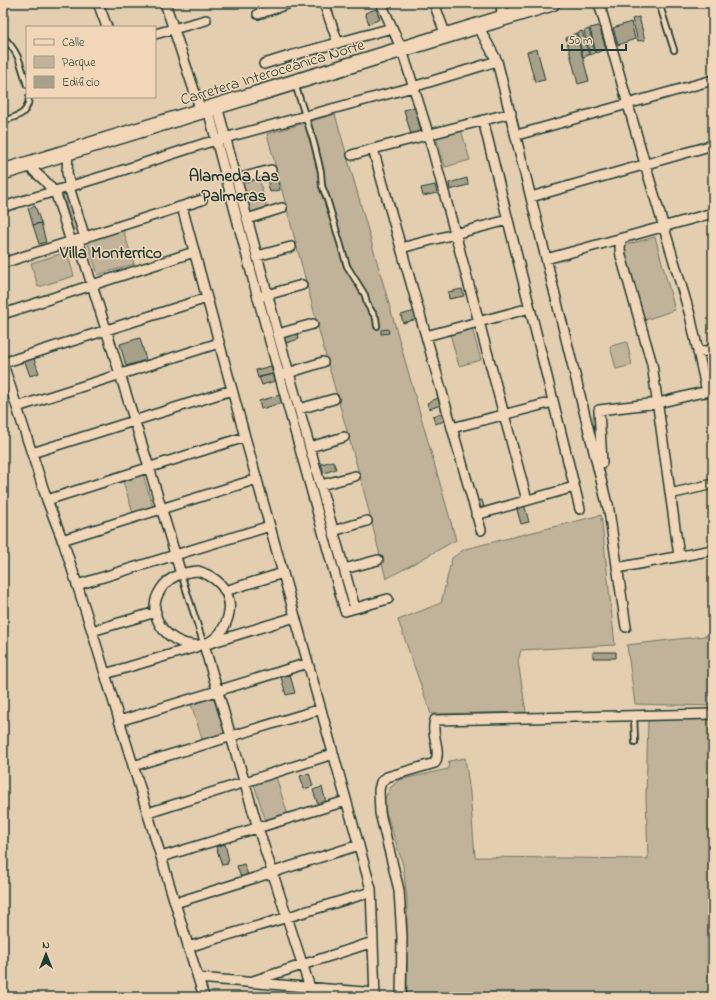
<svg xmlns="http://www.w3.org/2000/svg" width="716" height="1000" font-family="'Indie Flower',sans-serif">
  <rect width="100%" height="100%" fill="#e4ceb0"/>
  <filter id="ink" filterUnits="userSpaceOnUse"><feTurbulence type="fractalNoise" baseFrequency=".025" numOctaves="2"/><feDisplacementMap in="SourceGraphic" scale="8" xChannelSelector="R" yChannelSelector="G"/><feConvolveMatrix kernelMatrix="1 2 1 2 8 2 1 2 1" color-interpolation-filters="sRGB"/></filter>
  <g filter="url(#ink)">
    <path fill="#c0b399" stroke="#707866" d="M335,114l121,426 -70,39 -24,-95 -37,-131 -58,-219z
      M461,130l9,30 -25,7 -9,-30z
      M259,178l8,30 -17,5 -8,-30z
      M66,194l11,34 -4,1 -10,-34z
      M123,229l11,35 -36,11 -11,-35z
      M655,237l20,73 -33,11 -21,-75z
      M67,252l7,24 -36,11 -7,-24z
      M472,328l9,32 -22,6 -9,-32z
      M627,342l5,23 -16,4 -6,-23z
      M142,471l11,36 -20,6 -11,-35z
      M601,515l14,130 -94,5 -3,11 8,51 -95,2 -33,-94 43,-17 11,-45 13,-9z
      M713,635v71l-78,-2 -8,-59z
      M213,697l12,38 -22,7 -12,-38z
      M713,719v278h-306v-98l-4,-34 -17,-53 -2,-12 7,-13 8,-7 49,-11 1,-8 16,-3 5,35 5,64 173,2 -2,-62 2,-77z
      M276,777l12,38 -22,7 -12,-38z"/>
    <path fill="#a7a18a" stroke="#1f3d34" d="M376,9l4,10 -11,5 -4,-11z
      M639,17l6,23 -7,1 -6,-22z
      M631,22l4,17 -17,6 -5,-17z
      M599,26l7,23 -10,4 -6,-25z
      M589,29l6,24 -5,2 -6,-24z
      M582,31l7,24 -6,2 -6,-24z
      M576,33l13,48 -11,3 -12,-46z
      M537,49l8,31 -10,2 -8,-30z
      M415,107l6,25 -10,2 -7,-24z
      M276,173l4,17 -10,2 -4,-16z
      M467,178l1,7 -18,5 -1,-7z
      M435,185l2,8 -14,3 -2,-8z
      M35,206l6,17 -8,2 -5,-17z
      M41,223l5,19 -7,2 -6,-19z
      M462,289l2,7 -15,3 -1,-7z
      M415,311l2,8 -14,4 -2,-8z
      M388,329l1,4 -8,1v-4z
      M297,332l2,7 -13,4 -2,-8z
      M140,338l6,22 -20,6 -6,-22z
      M33,356l6,17 -9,3 -6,-17z
      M271,366l2,8 -15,4 -2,-8z
      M273,374l2,7 -13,4 -3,-8z
      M280,395l2,8 -21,6 -2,-8z
      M438,398l3,7 -12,4 -2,-6z
      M443,413l2,8 -10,3 -2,-8z
      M333,461l3,8 -12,4 -3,-9z
      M482,500l2,7 -6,1 -2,-7z
      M524,504l5,18 -8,2 -5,-18z
      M593,652h23v6h-23z
      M290,675l5,18 -9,2 -5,-18z
      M309,773l4,13 -9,3 -4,-13z
      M322,787l4,15 -8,3 -5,-15z
      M225,844l4,17 -2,1 1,2 -6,1 -6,-18z
      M244,864l4,11 -7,3 -4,-12z
      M296,991h9l2,6h-10z"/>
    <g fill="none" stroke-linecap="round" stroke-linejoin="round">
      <defs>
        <path id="service" d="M659,3l15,47
          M3,4l3,-1
          M3,37c16,15 18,28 24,48
          M295,84l19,59 7,29 1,14 5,13 20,67 18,29 2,9 9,14 1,8
          M3,121c15,-5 25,-6 26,-24
          M181,574l23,71
          M634,716l1,26"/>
        <path id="minor" d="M98,3l9,24
          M165,3l36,108
          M324,3l14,40
          M381,3l21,47 26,83 99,367
          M434,3l12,33
          M500,3l4,15
          M599,3l46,161 45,151 17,77
          M258,14l32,-11
          M478,26l19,35 111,447
          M155,34l51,-14
          M264,64l29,-9 99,-27
          M217,106l61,228 77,274
          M208,109l50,189 87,313 43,-12
          M483,120l97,389
          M517,135l196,-55
          M68,152l-1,20 3,18 15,48
          M352,155l21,-6
          M27,165l18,16 11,13 15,48
          M237,179l34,-9
          M531,197l182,-52
          M3,207l111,-34 92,-30 207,-56 84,-26
          M182,207l63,230 126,452 4,108
          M247,219l35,-11
          M621,239l-1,10 1,7 31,108 27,192
          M78,240l71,227 32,107
          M401,248l107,-28
          M257,256l34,-9
          M546,259l167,-46
          M3,263l199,-63
          M263,296l39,-11
          M3,314l191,-62
          M278,334l35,-10
          M426,336l104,-28
          M698,353l15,-4
          M3,363l204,-65
          M3,364l44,136 17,44 28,87 106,347 177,15
          M285,374l38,-12
          M17,407l202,-64
          M299,409l35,-10
          M452,428l101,-26
          M310,447l34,-10
          M32,453l200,-63
          M602,463l-3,-53 59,-7 41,-10 13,-2
          M321,485l34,-9
          M670,494l43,-10
          M47,500l198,-63
          M608,504l18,123
          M476,515l98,-28
          M481,530l-108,-381 138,-36
          M333,531l34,-10
          M62,540l195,-61
          M617,568l96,-18
          M344,569l34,-9
          M198,571c25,8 39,28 27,54 -21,46 -91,4 -64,-36 9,-13 21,-17 37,-18z
          M77,585l193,-59
          M225,591l58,-18
          M92,631l64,-19
          M210,643l85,-26
          M204,645l54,183 55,169
          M105,674l91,-27
          M119,721l189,-58
          M133,766l188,-57
          M148,813l185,-59
          M161,857l185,-56
          M175,903l184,-58
          M188,947l183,-55
          M198,978l6,19
          M253,981l120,-39
          M401,997l1,-60 -3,-47 -19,-77 -1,-23 2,-8 6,-5 48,-14c7,-13 -5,-29 0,-43l278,-6"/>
        <path id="trunk" d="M3,172l549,-169"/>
      </defs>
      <use href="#service" stroke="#1f3d34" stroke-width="8"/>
      <use href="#minor" stroke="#1f3d34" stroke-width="12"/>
      <use href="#trunk" stroke="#1f3d34" stroke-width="18"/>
      <use href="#service" stroke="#f1d7b8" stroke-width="4.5"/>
      <use href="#minor" stroke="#f1d7b8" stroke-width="9"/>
      <use href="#trunk" stroke="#f1d7b8" stroke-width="15"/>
    </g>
  </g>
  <g text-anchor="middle" stroke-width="3" stroke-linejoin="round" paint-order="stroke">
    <g font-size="16" fill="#1f3d34" stroke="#f1d7b8">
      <text transform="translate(272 71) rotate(-17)" y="6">Carretera Interoceánica Norte</text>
    </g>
    <g font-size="17" font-weight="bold" fill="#1f3d34" stroke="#f1d7b8">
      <text x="234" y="181">Alameda Las<tspan x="234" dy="20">Palmeras</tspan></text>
      <text x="111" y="258">Villa Monterrico</text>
    </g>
  </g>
  <rect width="716" height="1000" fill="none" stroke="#f1d7b8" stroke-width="16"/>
  <rect x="8" y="8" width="700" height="984" fill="none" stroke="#1f3d34" stroke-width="1.5" filter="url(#ink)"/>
  <rect x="26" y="26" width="130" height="72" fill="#f1d7b8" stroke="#9d9983"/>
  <rect x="34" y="39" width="20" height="6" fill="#f1d7b8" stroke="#9d9983"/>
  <text x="62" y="46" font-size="12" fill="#1f3d34">Calle</text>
  <rect x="34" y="56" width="20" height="12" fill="#c0b399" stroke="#9d9983"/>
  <text x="62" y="66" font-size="12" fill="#1f3d34">Parque</text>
  <rect x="34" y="76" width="20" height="12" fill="#a7a18a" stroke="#9d9983"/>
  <text x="62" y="86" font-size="12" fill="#1f3d34">Edificio</text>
  <g transform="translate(46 954)" stroke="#f1d7b8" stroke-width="3" paint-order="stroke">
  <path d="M0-3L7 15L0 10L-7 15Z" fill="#1f3d34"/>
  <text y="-6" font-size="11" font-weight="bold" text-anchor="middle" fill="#1f3d34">N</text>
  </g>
  <path d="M562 44v6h64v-6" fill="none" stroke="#1f3d34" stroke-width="2"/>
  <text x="568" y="44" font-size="12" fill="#1f3d34" stroke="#f1d7b8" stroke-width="3" paint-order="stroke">50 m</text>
</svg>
